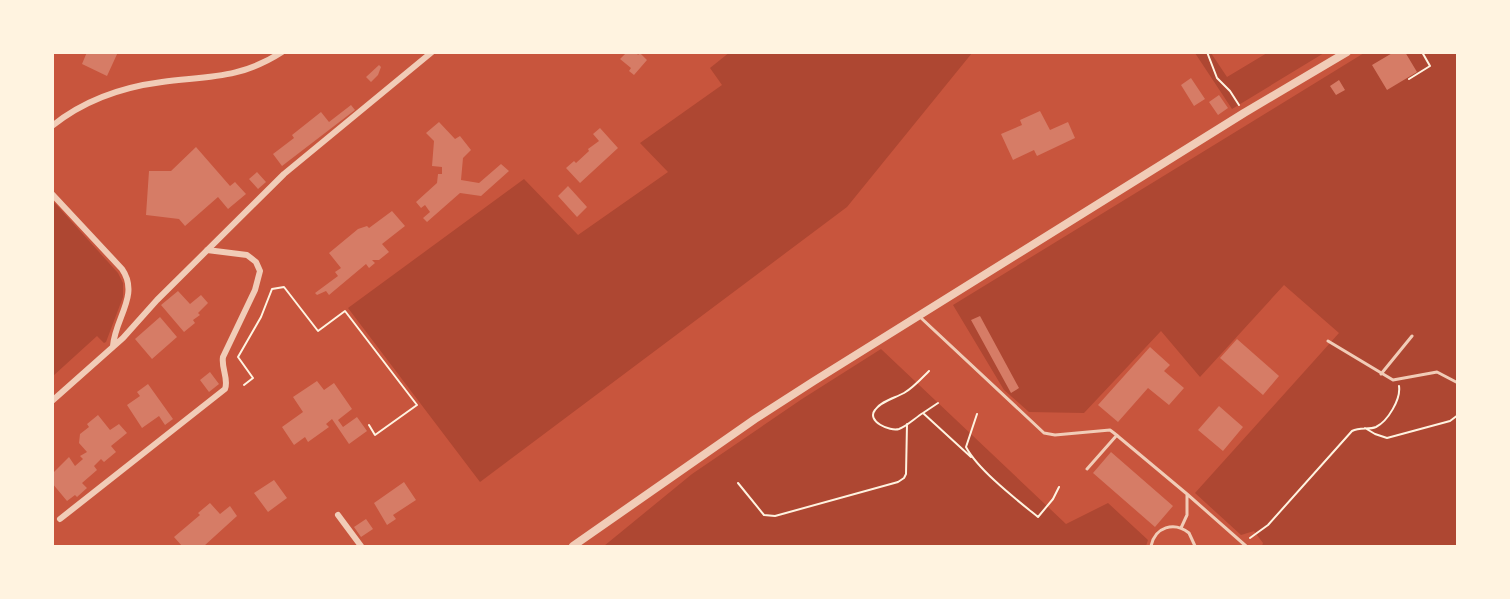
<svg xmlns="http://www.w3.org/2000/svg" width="1510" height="599" font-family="'Titillium Web',sans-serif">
  <rect width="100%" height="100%" fill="#c8553d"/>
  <path fill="#ae4732" d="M730,52l242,1 -125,154 -367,275 -132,-174 176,-129 54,56 90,-63 -28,-29 82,-58 -12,-17z
    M1195,53h16l16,24 40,-24h57l-92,56z
    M1364,53h93v493h-195l1,-3 -9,-12 -13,4 -46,-42 144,-160 -55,-48 -84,92 -39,-46 -77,82 -55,-1 -25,-22 -51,-85z
    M53,201l65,72 5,10v14l-17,45 -2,1 -7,-7 -44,40z
    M881,349l185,175 42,-21 40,37 -2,6h-542l88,-72 110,-75z"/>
  <path fill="#d67c66" d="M87,52h31l-11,24 -25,-12z
    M627,52h9l2,3 2,-2 7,7 -13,15 -5,-4 2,-3 -11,-9z
    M1394,52h11l12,20 -30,18 -15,-25z
    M379,65l2,2 -3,8 -7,7 -5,-5z
    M1191,78l14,21 -11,7 -13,-21z
    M1339,80l6,10 -9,5 -6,-9z
    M1219,95l9,13 -10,7 -9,-13z
    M351,105l4,5 -73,56 -9,-12 21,-16 -2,-3 29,-23 8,10z
    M1040,111l10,19 18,-8 7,16 -38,18 -3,-6 -21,10 -12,-26 21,-9 -2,-5z
    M439,122l16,17 5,-3 11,14 -8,8 -2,22 18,3 22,-19 8,7 -28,25 -21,-3 -33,29 -4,-4 7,-6 -5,-7 -4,3 -5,-6 21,-19 1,-9h4v-7l-10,-1 2,-25 -8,-8z
    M600,128l18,20 -38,35 -14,-15 8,-7 2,2 13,-12 -1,-2 11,-8 -6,-7z
    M196,147l34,39 5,-4 11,12 -18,15 -10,-12 -33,29 -6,-7 -33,-4 3,-44h22z
    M257,172l9,10 -8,7 -9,-10z
    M568,186l19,21 -10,10 -19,-21z
    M392,211l13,15 -23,18 7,8 -10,8h-7l3,3 -6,5 -3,-4 -37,31 -3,-4 -9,4 -2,-2 23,-17 -3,-4 6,-4 -12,-15 29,-24 9,-3 2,2z
    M178,291l12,13 11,-9 7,8 -10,10 2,2 -7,5 2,3 -11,9 -23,-27z
    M980,316l39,72 -8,5 -40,-73z
    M160,317l17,20 -25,22 -17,-20z
    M1237,339l42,37 -16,19 -43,-37z
    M1150,347l20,18 -6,6 20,17 -15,17 -21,-17 -30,34 -20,-17z
    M210,372l9,12 -10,8 -9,-12z
    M317,381l7,9 10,-7 18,26 -14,11 5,7 14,-10 10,14 -18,13 -17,-25 -6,5 3,3 -21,15 -3,-5 -11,8 -12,-18 21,-15 -10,-15z
    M148,384l25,35 -8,6 -6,-9 -17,12 -15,-23 13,-9 -3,-4z
    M1219,406l24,21 -20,24 -25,-21z
    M98,415l12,15 9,-6 8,9 -16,13 5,6 -12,10 -3,-3 -7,7 3,4 -15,13 5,5 -10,9 -2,-2 -8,6 -15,-18 1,-10 16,-16 6,9 8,-7 -3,-3 7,-4 -8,-9 1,-9 9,-7 -2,-3z
    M1111,452l62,54 -18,21 -62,-54z
    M274,480l13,18 -19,14 -14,-19z
    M404,482l12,18 -23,15 3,4 -9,6 -13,-22z
    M210,503l10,11 10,-8 7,10 -33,30h-22l-8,-9 26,-22 -2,-2z
    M366,519l7,10 -12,8 -7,-10z"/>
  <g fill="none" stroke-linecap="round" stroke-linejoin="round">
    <path stroke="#fff3e0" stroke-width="2" d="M1207,52l10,26 13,13 9,14
      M1409,79l21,-13 -8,-14
      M244,385l9,-7 -15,-21 23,-40 11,-28 12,-2 34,44 27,-20 72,94 -42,30 -6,-10
      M938,403l-15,10 48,44
      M923,413c-8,5 -16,13 -24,16 -9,3 -33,-8 -24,-19 6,-9 20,-12 29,-17 9,-5 17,-14 25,-22
      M977,414l-11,33c12,23 51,53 72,70l15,-18 6,-12
      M1365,428l10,6 12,4 63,-17 8,-6
      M738,483l26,32 11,1 123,-34 6,-4 2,-4 1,-50
      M1250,538l18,-13 84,-94c8,-4 17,-1 24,-4 12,-6 25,-28 23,-41"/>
    <path stroke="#f1ccb7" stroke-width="3" d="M920,317l124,116 11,2 55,-5 4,3 73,61v21l-6,13
      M1328,341l65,39 44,-8 21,11
      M1381,374l31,-38
      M1087,469l30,-34
      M1187,494l59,52
      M1151,546c4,-19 23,-25 38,-13l6,13"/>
    <path stroke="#f1ccb7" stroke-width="6" d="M52,126c31,-25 71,-39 110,-44 47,-6 78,-3 120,-30
      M52,194l70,75c18,26 -7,49 -9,77
      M52,401l71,-63 34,-38 127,-126 148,-122
      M338,515l23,31
      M60,519l165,-130c4,-10 -4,-21 -2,-32l32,-67 5,-19 -4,-9 -9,-7 -40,-5"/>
    <path stroke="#f1ccb7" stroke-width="8" d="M573,546l182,-127 59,-38 430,-268 103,-61"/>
  </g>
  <rect width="1510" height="599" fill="none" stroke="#fff3e0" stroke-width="108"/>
</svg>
